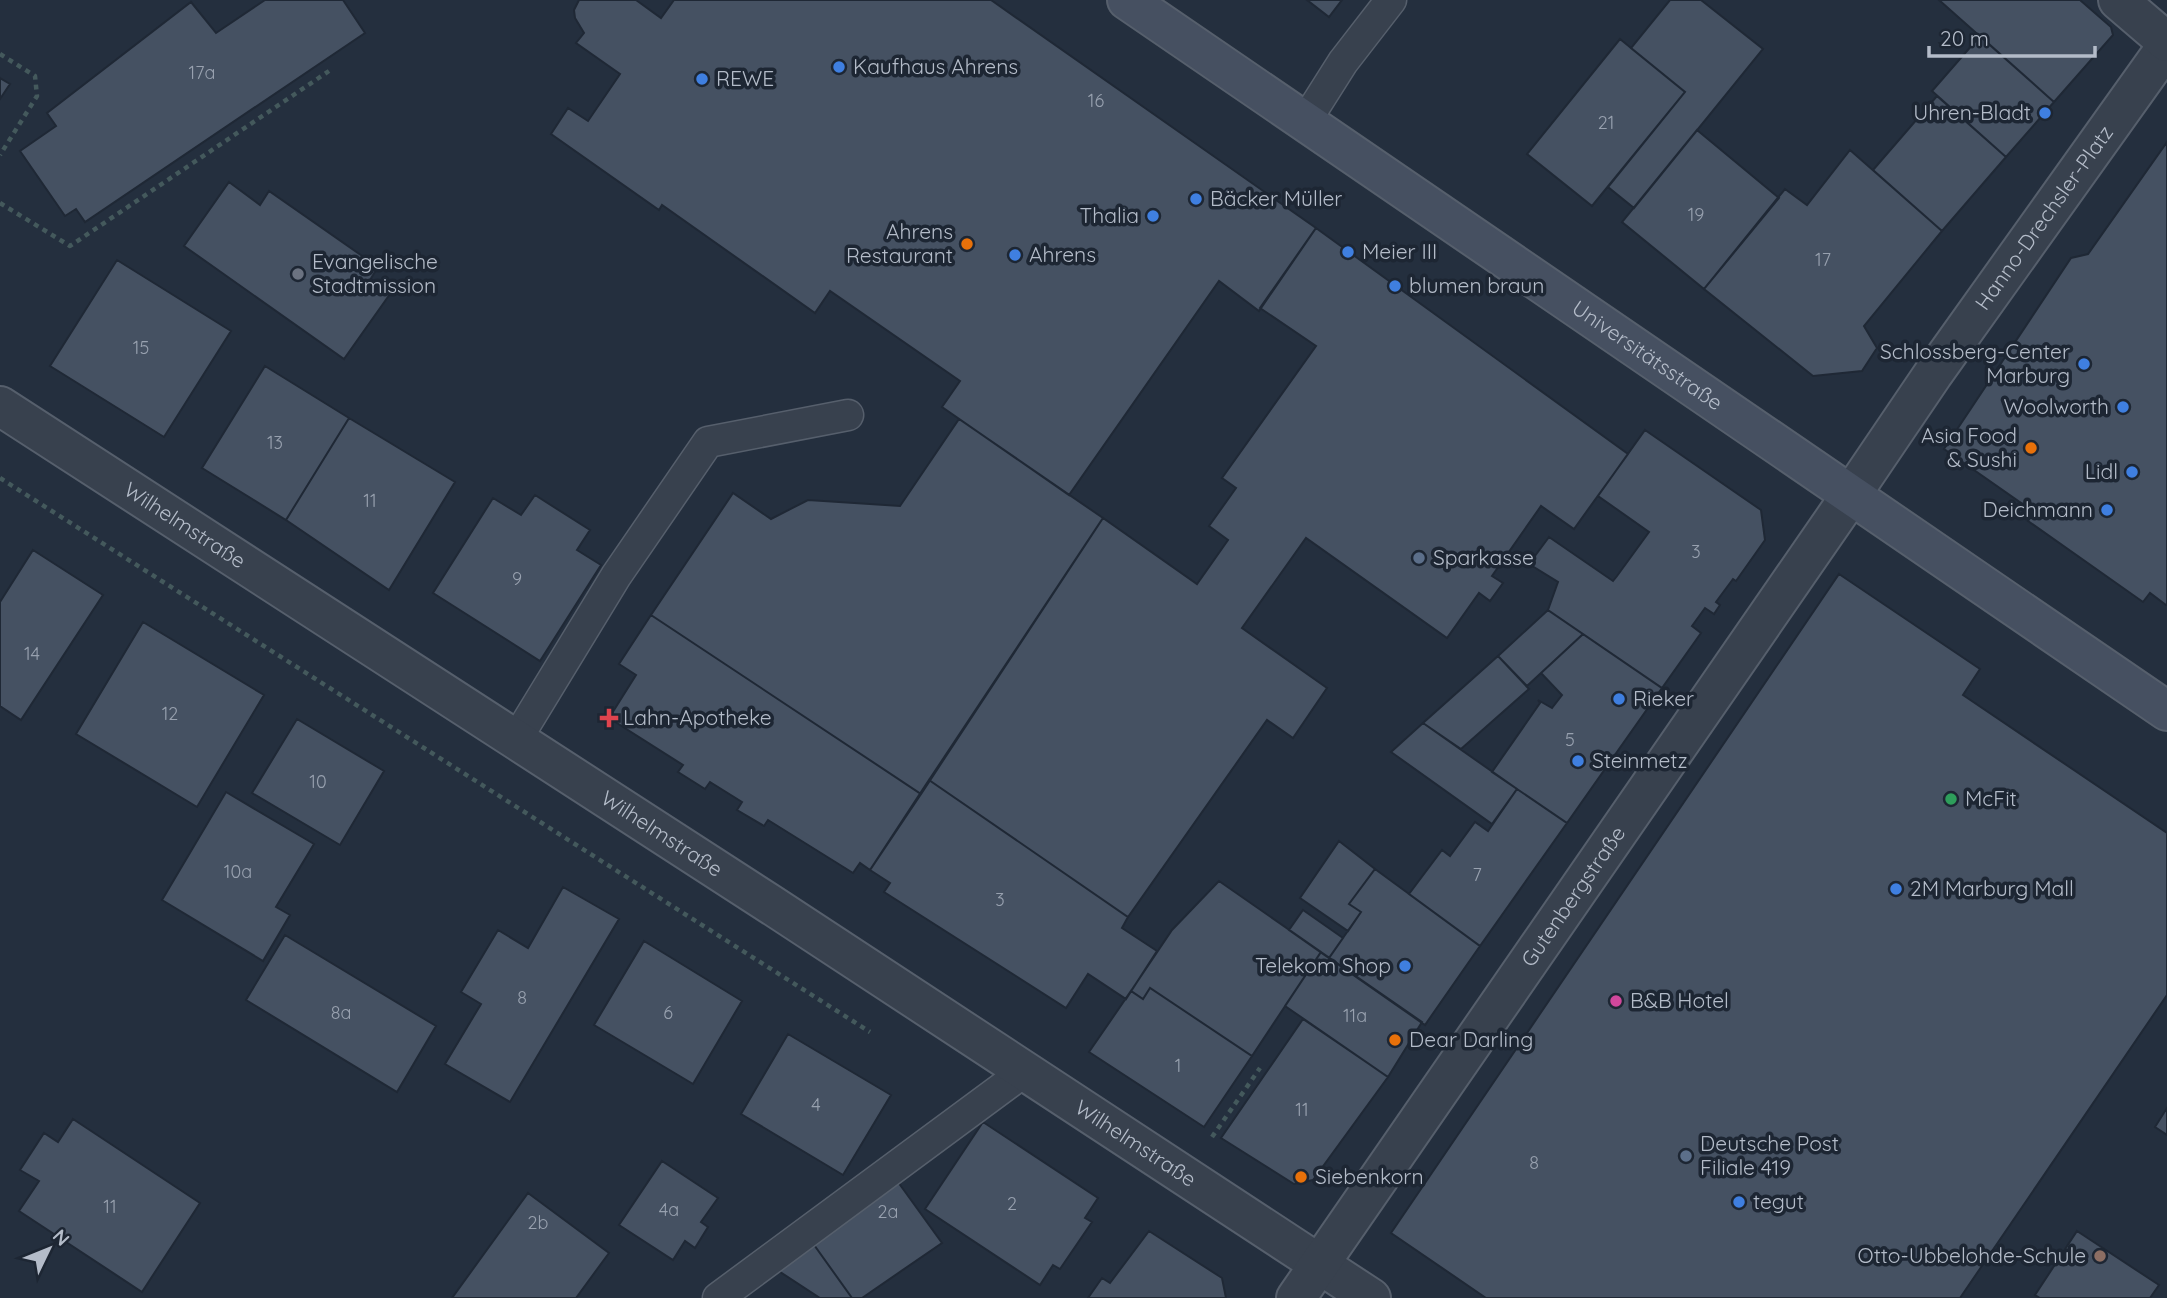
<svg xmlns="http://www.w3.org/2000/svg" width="2167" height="1298" font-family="Quicksand,sans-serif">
  <rect width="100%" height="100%" fill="#242f3e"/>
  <path fill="#455162" stroke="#1f2835" stroke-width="2" d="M265,0h78l22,33 -280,189 -9,-13 -11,7 -45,-65 36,-25 -9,-13 144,-111 25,31z
    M579,0h57l25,18 13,-18h317l325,228 -57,83 -40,-30 -150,214 -127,-88 18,-26 -130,-90 -15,22 -153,-108 -3,5 -108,-76 17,-26 20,13 32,-47 -44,-31 8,-10 -9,-15 -1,-8z
    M1307,0h35l-13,17z
    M1670,0h31l62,49 -129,159 -26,-21 77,-95 -54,-44z
    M1939,0h141l31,27 2,8 -59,67z
    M1980,36l74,66 -48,55 -74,-66z
    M1620,39l65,53 -93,114 -65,-52z
    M0,78l10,6 -10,15z
    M1937,96l69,61 -64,74 -69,-61z
    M1697,130l82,68 -75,91 -82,-67z
    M2167,142v462l-1,1 -16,-12 -7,9 -115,-81 6,-9 -90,-63 127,-191 17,-4z
    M1850,150l92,81 -78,95 13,22 -15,23 -49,5 -109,-87 81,-100 22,16z
    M229,182l31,23 9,-14 109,76 -8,13 20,14 -46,65 -160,-113z
    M1316,228l312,226 -54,75 -33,-23 -49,70 11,7 -13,18 -11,-8 -32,45 -141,-100 -64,90 85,60 -34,50 -26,-18 -139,197 -199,-137 174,-262 94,66 31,-44 -19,-14 27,-38 -14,-10 94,-132 -56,-38z
    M117,260l114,71 -67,106 -114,-71z
    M265,366l84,52 -63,102 -84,-52z
    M349,418l106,64 -66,108 -103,-70z
    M959,419l144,99 -182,276 -270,-179 82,-122 38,26 37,-19 92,6z
    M1645,430l116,80 4,30 -29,41 -3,-2 -17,23 4,3 -6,9 -9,-6 -13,18 9,7 -39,55 -114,-78 10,-28 -29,-18 20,-27 64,44 4,-5 32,-44 -51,-36z
    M535,495l55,35 -13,20 24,15 -61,96 -107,-68 60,-95 28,17z
    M33,550l70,45 -82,125 -21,-14v-104z
    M1839,574l141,95 -17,26 204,138v162l-207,303h-474l-95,-65z
    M1548,610l35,24 -56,52 -29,-30z
    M651,615l270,179 -51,76 -10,-7 -7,10 -85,-53 -4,6 -27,-16 5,-8 -32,-20 -5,7 -27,-17 5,-7 -74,-47 27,-43 -17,-11z
    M143,622l121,73 -67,112 -121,-73z
    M1583,634l79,54 -95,135 -75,-51 48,-69 -2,-3 14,8 10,-13 -21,-22z
    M1498,656l31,33 -68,60 -38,-26z
    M297,719l87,52 -44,74 -88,-52z
    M1423,723l94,66 -25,35 -101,-72z
    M929,780l199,137 -6,11 35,23 -31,48 -38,-25 -22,34 -182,-116 6,-9 -20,-13z
    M1517,789l50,34 -87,123 -71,-52 33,-44 8,6 25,-34 13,9z
    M226,792l88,52 -38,63 14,8 -27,46 -101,-61z
    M1339,841l36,28 -26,35 12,8 -13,19 -48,-33z
    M1375,869l105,77 -55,79 -96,-67 32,-46 -12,-8z
    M1219,881l102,71 -69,104 -102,-68 -7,11 -12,-8 41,-61z
    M563,887l56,32 -109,183 -65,-38 36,-60 -20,-12 37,-62 30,18z
    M1303,910l40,28 -14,20 -40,-28z
    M285,935l151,91 -39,66 -151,-92z
    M644,941l98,60 -49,83 -99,-59z
    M1321,952l101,70 -34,55 -103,-71z
    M1150,988l102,68 -48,71 -115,-75 42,-61 12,8z
    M1303,1019l85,58 -75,103 -19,4 -73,-46z
    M788,1034l103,61 -48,80 -102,-61z
    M2167,1108v27l-12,-8z
    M73,1119l127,84 -58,89 -123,-81 20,-30 -19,-11 24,-37 14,9z
    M983,1122l115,76 -13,20 7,4 -32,47 -7,-4 -13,20 -115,-76z
    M662,1161l56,37 -17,24 7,5 -13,21 -10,-7 -12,19 -54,-35z
    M898,1182l44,61 -80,55h-10l-40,-56z
    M528,1193l81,60 -33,45h-124z
    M1149,1231l73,47 4,20h-138l14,-20 8,5z
    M2077,1231l82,54 -9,13h-110l-5,-3z
    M812,1242l40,56h-32l-46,-30z"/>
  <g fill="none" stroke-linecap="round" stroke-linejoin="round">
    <defs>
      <path id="service" d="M1305,122l38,-60 48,-62
        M516,740l100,-164 92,-134 140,-27
        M718,1298l307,-227"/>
      <g id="pedestrian">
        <path id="s1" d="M1851,495l82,-121 234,-328"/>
      </g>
      <g id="minor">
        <path d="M2118,0l49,42"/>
        <path id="s2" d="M0,406l770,498 601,394"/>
        <path id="s3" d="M1296,1298l555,-803"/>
      </g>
      <g id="secondary">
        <path id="s4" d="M1127,0l1040,711"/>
      </g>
    </defs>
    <use href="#service" stroke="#565f6c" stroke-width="33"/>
    <use href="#pedestrian" stroke="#565f6c" stroke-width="42"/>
    <use href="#minor" stroke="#565f6c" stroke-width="42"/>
    <use href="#secondary" stroke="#565f6c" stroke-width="42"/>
    <path stroke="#44595c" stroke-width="4.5" stroke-dasharray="5 5" stroke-linecap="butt" d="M0,54l35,22 2,20 -37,59
      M0,203l70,43 259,-175
      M0,478l870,554
      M1212,1137l48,-69"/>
    <use href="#service" stroke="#38414e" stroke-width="30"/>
    <use href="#pedestrian" stroke="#38414e" stroke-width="38"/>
    <use href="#minor" stroke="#38414e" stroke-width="38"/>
    <use href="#secondary" stroke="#465061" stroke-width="38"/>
  </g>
  <g fill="#3f7fe0" stroke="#1d2633" stroke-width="2.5">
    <circle cx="839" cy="67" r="7"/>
    <circle cx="702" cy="79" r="7"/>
    <circle cx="2045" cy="113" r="7"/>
    <circle cx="1196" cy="199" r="7"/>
    <circle cx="1153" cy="216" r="7"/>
    <circle cx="1348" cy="252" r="7"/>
    <circle cx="1015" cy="255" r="7"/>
    <circle cx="1395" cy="286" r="7"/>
    <circle cx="2084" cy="364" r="7"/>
    <circle cx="2123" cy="407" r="7"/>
    <circle cx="2132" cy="472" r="7"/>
    <circle cx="2107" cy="510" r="7"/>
    <circle cx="1619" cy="699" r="7"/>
    <circle cx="1578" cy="761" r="7"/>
    <circle cx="1896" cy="889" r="7"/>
    <circle cx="1405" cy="966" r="7"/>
    <circle cx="1739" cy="1202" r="7"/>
  </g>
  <g fill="#e8710a" stroke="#1d2633" stroke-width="2.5">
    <circle cx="967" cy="244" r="7"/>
    <circle cx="2031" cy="448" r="7"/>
    <circle cx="1395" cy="1040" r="7"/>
    <circle cx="1301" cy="1177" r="7"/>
  </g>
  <circle fill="#6b7280" stroke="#1d2633" stroke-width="2.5" cx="298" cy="274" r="7"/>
  <g fill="#5c6f8a" stroke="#1d2633" stroke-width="2.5">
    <circle cx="1419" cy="558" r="7"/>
    <circle cx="1686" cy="1156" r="7"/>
  </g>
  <path fill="#e0444e" stroke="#1d2633" stroke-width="2.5" d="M605.5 707.5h7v7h7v7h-7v7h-7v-7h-7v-7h7z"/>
  <circle fill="#2e9e5b" stroke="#1d2633" stroke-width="2.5" cx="1951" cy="799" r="7"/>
  <circle fill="#d1479c" stroke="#1d2633" stroke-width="2.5" cx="1616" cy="1001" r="7"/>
  <circle fill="#8d6e63" stroke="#1d2633" stroke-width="2.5" cx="2100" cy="1256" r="7"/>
  <g text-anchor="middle" stroke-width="7" stroke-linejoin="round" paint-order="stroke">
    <g font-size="18" fill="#98a1af">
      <text x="202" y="79">17a</text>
      <text x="1096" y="107">16</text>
      <text x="1606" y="129">21</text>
      <text x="1696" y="221">19</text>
      <text x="1823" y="266">17</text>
      <text x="141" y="354">15</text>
      <text x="275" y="449">13</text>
      <text x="370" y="507">11</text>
      <text x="1696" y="558">3</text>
      <text x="517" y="585">9</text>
      <text x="32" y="660">14</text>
      <text x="170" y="720">12</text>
      <text x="1570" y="746">5</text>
      <text x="318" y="788">10</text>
      <text x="238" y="878">10a</text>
      <text x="1477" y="881">7</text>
      <text x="1000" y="906">3</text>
      <text x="522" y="1004">8</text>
      <text x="341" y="1019">8a</text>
      <text x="668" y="1019">6</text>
      <text x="1355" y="1022">11a</text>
      <text x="1178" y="1072">1</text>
      <text x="816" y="1111">4</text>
      <text x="1302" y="1116">11</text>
      <text x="1534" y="1169">8</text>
      <text x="1012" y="1210">2</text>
      <text x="110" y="1213">11</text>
      <text x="669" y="1216">4a</text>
      <text x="888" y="1218">2a</text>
      <text x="538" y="1229">2b</text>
    </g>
    <g font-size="21" fill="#b4bcc9" stroke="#1d2633" text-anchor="start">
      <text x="853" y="74">Kaufhaus Ahrens</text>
      <text x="716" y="86">REWE</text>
      <text x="2031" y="120" text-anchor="end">Uhren-Bladt</text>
      <text x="1210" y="206">Bäcker Müller</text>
      <text x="1139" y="223" text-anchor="end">Thalia</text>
      <text x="953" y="239" text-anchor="end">Ahrens<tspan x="953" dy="24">Restaurant</tspan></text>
      <text x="1362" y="259">Meier III</text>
      <text x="1029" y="262">Ahrens</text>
      <text x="312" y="269">Evangelische<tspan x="312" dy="24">Stadtmission</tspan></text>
      <text x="1409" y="293">blumen braun</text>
      <text x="2070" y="359" text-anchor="end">Schlossberg-Center<tspan x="2070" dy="24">Marburg</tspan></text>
      <text x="2109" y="414" text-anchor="end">Woolworth</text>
      <text x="2017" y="443" text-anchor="end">Asia Food<tspan x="2017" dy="24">&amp; Sushi</tspan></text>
      <text x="2118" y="479" text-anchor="end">Lidl</text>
      <text x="2093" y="517" text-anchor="end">Deichmann</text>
      <text x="1433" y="565">Sparkasse</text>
      <text x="1633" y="706">Rieker</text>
      <text x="623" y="725">Lahn-Apotheke</text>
      <text x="1592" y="768">Steinmetz</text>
      <text x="1965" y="806">McFit</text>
      <text x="1910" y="896">2M Marburg Mall</text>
      <text x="1391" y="973" text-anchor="end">Telekom Shop</text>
      <text x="1630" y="1008">B&amp;B Hotel</text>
      <text x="1409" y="1047">Dear Darling</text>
      <text x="1700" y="1151">Deutsche Post<tspan x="1700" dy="24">Filiale 419</tspan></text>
      <text x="1315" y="1184">Siebenkorn</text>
      <text x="1753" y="1209">tegut</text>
      <text x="2086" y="1263" text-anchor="end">Otto-Ubbelohde-Schule</text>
    </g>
    <g font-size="21" fill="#b4bcc9" stroke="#1d2633">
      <text dy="7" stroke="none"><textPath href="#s1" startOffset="338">Hanno-Drechsler-Platz</textPath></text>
      <text dy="7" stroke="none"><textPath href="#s4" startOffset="630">Universitätsstraße</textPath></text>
      <text dy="7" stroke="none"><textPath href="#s2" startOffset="220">Wilhelmstraße</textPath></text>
      <text dy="7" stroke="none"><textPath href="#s2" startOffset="788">Wilhelmstraße</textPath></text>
      <text dy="7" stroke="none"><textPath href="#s3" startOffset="488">Gutenbergstraße</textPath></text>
      <text dy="7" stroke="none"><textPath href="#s2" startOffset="1354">Wilhelmstraße</textPath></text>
    </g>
  </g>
  <g transform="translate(49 1249) rotate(47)" stroke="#1d2633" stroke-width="5" paint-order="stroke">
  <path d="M0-5L12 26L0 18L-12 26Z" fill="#b4bcc9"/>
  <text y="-10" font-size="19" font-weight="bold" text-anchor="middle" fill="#b4bcc9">N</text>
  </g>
  <path d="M1929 46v10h166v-10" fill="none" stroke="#b4bcc9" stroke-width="3.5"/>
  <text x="1940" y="46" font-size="21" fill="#b4bcc9" stroke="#1d2633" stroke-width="5" paint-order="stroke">20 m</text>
</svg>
